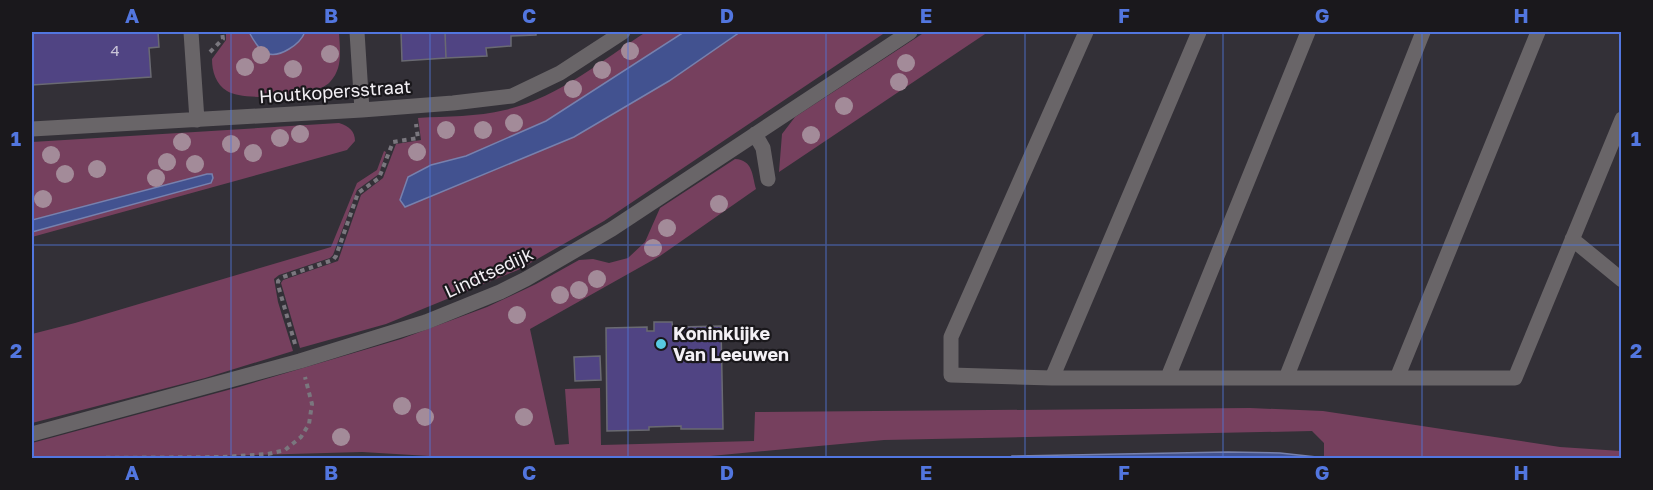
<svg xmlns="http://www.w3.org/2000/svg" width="1653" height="490" font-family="'Golos Text',sans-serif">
  <rect width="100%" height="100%" fill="#333037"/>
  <path fill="#76405e" d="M226,32h23l10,15 45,-12 1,-3h31l3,1c1,18 4,35 -9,49 -13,15 -86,20 -103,9 -11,-7 -15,-19 -15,-32l14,-19z
    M646,32h38l-138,89 -80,35 -35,9 -26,41 169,-69 95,-56 71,-49h146l-282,189 -86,49 -132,54 -86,24 -19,-65 2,-3 55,-19 23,-66 22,-17 13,-34 25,-4 -3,-22c29,-2 59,-1 87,-8 53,-12 97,-50 141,-78z
    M925,32h63l-209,140 3,-38 13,-17z
    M339,123c10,3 16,8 16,18l-8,9 -315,87v-95z
    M384,151l2,1 -7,22 -22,16 -24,65 -3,3 -51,17 -5,4 4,23 15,49 -88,27 -173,45v-89l43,-11 256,-76 26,-64 20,-13z
    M735,159c18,1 17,16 21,30l-96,67 -130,73 25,116 14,-1 -4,-55 35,-1 1,57 153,-4 1,-29 495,-4 73,3 237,36 61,4v7h-295l-2,-1v-14l-12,-12 -428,9 -195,18h-226l-101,-6 -221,6h-109v-15l207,-56 162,-48 86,-32 49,-23 43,-24 14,-1 16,4 19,-5 17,-16 15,-34z"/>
  <path fill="#425290" stroke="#7781ae" stroke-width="1.5" d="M249,32h56c-3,7 -9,13 -16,17 -21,13 -30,2 -40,-17z
    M684,32h56l-71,49 -95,56 -169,70 -5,-7 8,-23 23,-12 35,-9 80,-35z
    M207,174h5l1,4 -2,5 -179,49v-12z
    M1228,452l52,1 46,5h-314v-2z"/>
  <path fill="#504483" stroke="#6a6a72" stroke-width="1.5" d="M32,32h126l1,15 -10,1 2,29 -119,8z
    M401,32h44l1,26 -44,3z
    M445,32h91v3l-25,1v10l-25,2 1,8 -41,2z
    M654,322h18l1,8h6v-3l42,-1 2,103h-42v-3l-32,1v3l-42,1 -1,-103 41,-1v4h7z
    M600,356l1,24 -26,1 -1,-24z"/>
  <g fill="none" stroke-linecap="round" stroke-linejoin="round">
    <path stroke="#7a777e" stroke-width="4" stroke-dasharray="4.5 4.5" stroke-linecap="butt" d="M210,52l13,-13 -1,-7
      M295,344l-17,-59v-4l5,-4 50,-17 3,-4 22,-63 21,-15 14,-36 25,-4 -2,-14
      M88,458l135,-1 45,-3 17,-4 16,-13 8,-13 3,-20 -7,-27"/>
    <path stroke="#696568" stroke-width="15" d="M191,32l6,88
      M357,32l5,78
      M1086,32l-135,305v38l101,3h463l107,-259
      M32,129l330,-19 91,-7 59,-7 48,-23 63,-41
      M755,134l8,14 5,31
      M1572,239l50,41
      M1168,377l140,-345
      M1052,378l147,-346
      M1286,378l137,-346
      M1397,378l141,-346
      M32,434l268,-73 126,-39 74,-30 26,-13 86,-50 298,-197"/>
  </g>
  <g fill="#a38b99">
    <circle cx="630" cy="51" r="9"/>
    <circle cx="330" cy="54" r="9"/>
    <circle cx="261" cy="55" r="9"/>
    <circle cx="906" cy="63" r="9"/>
    <circle cx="245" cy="67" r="9"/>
    <circle cx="293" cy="69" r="9"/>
    <circle cx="602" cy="70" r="9"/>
    <circle cx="899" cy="82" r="9"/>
    <circle cx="573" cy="89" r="9"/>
    <circle cx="844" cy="106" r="9"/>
    <circle cx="514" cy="123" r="9"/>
    <circle cx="446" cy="130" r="9"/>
    <circle cx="483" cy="130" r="9"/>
    <circle cx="300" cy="134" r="9"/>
    <circle cx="811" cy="135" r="9"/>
    <circle cx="280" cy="138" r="9"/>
    <circle cx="182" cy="142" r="9"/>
    <circle cx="231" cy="144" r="9"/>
    <circle cx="417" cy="152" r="9"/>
    <circle cx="253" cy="153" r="9"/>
    <circle cx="51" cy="155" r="9"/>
    <circle cx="167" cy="162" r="9"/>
    <circle cx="195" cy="164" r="9"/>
    <circle cx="97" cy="169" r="9"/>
    <circle cx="65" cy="174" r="9"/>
    <circle cx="156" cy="178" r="9"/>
    <circle cx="43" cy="199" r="9"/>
    <circle cx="719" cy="204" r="9"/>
    <circle cx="667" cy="228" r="9"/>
    <circle cx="653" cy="248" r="9"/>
    <circle cx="597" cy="279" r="9"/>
    <circle cx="579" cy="290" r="9"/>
    <circle cx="560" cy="295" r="9"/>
    <circle cx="517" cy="315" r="9"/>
    <circle cx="402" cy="406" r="9"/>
    <circle cx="425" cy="417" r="9"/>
    <circle cx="524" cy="417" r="9"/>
    <circle cx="341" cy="437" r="9"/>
  </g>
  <path fill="none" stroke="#5276df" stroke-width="1.5" stroke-opacity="0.55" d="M231,32v426M430,32v426M628,32v426M826,32v426M1025,32v426M1223,32v426M1422,32v426M32,245h1590"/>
  <circle fill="#57c9e2" stroke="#1a181c" stroke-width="2" cx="661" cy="344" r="6"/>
  <g text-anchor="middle" stroke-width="4.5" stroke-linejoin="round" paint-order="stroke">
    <g font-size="15" fill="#cac5d8">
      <text x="115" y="56">4</text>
    </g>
    <g font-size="18" fill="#f3f0f5" stroke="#1a181c">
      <text transform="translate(335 92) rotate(-4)" y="6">Houtkopersstraat</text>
      <text transform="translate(489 273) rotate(-25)" y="6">Lindtsedijk</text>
    </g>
    <g font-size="18" font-weight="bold" fill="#f3f0f5" stroke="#1a181c" text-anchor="start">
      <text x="673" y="340">Koninklijke<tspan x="673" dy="21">Van Leeuwen</tspan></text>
    </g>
  </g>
  <rect width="1653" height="490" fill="none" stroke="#1a181c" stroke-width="66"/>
  <rect x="33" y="33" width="1587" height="424" fill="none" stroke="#5276df" stroke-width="2"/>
  <g font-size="20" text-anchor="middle" font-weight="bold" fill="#5276df">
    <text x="132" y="23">A</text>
    <text x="331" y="23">B</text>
    <text x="529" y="23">C</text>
    <text x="727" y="23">D</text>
    <text x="926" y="23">E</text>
    <text x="1124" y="23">F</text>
    <text x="1322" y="23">G</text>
    <text x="1521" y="23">H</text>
    <text x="16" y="146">1</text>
    <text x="1636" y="146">1</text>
    <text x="16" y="358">2</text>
    <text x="1636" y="358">2</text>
    <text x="132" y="480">A</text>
    <text x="331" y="480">B</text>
    <text x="529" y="480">C</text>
    <text x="727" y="480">D</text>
    <text x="926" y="480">E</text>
    <text x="1124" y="480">F</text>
    <text x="1322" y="480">G</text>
    <text x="1521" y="480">H</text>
  </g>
</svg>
